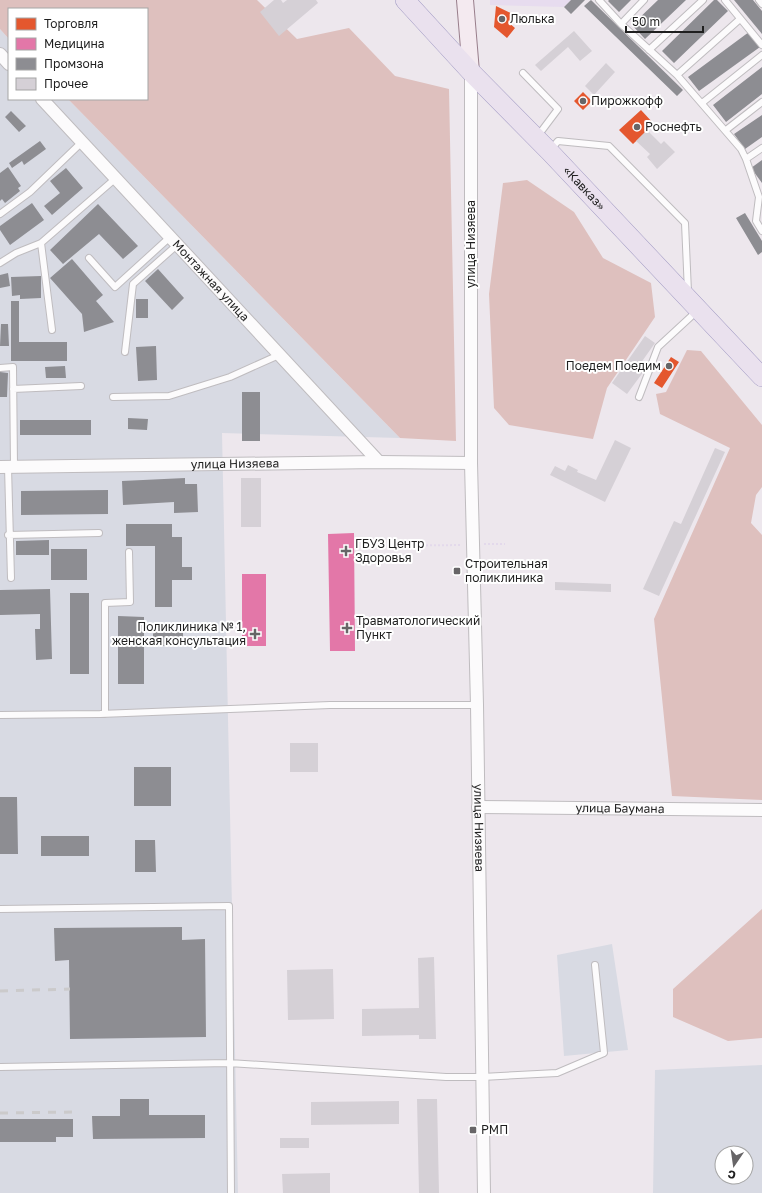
<svg xmlns="http://www.w3.org/2000/svg" width="762" height="1193" font-family="'Golos Text',sans-serif">
  <rect width="100%" height="100%" fill="#ede7ed"/>
  <path fill="#e7dcef" d="M490,0h81l-7,7 -74,-2z"/>
  <path fill="#d8dae3" fill-rule="evenodd" d="M0,29l9,10v60h59l332,339 -178,-5 16,760h-238z
    M612,944l16,106 -64,6 -7,-101z
    M762,1065v128h-109l2,-123zM722,1153h24v24h-24z"/>
  <path fill="#dec0be" d="M0,0h257l40,39 52,-11 46,48 54,13 7,352 -56,-3 -332,-339h79v-90h-138v30l-9,-10z
    M527,180l47,32 29,46 48,25 4,34 -48,71 -14,51 -84,-14 -15,-17 -5,-114 14,-111z
    M687,350l14,1 61,74v62l-6,8 -5,28 11,12v265l-90,-4 -18,-177 76,-171 -70,-34 -4,-20 10,-2z
    M762,909v129l-34,3 -55,-24v-28z"/>
  <path fill="#e4572e" d="M496,6l19,9 -6,8 6,5 -8,10 -13,-11z
    M583,92l9,9 -9,9 -9,-9z
    M641,110l13,14 -21,20 -14,-14z
    M671,357l8,5 -17,26 -8,-5z"/>
  <path fill="#e377a8" d="M354,533l1,118h-25l-2,-117z
    M242,574h24v72h-24z"/>
  <path fill="#8d8d92" d="M571,0h14l-14,14 -7,-7z
    M591,0l92,90 -6,6 -93,-90z
    M609,0h22l-12,12 -11,-11z
    M658,0h28l-41,39 -13,-14z
    M714,0h3l11,11 -54,52 -12,-12z
    M734,0h19l9,11v23z
    M749,32l11,15 -61,44 -11,-14z
    M762,67v27l-36,28 -13,-17z
    M11,111l15,15 -7,6 -14,-15z
    M762,115v22l-17,12 -11,-15z
    M40,141l6,8 -22,16 -2,-4 -10,7 -3,-5z
    M762,160v23l-11,-15z
    M8,167l13,19 -3,2 2,3 -15,12 -3,-4 -2,2v-28z
    M66,168l17,20 -31,27 -8,-9 16,-13 -10,-12z
    M32,203l12,17 -34,25 -10,-15v-4z
    M98,204l40,42 -15,13 -24,-25 -36,30 -13,-14z
    M745,213l17,28v11l-4,3 -22,-37z
    M72,259l31,36 -7,6 18,21 -30,10 -2,-18 -32,-36z
    M158,269l26,29 -12,12 -27,-29z
    M8,273l2,13 -10,2v-13z
    M41,276v22l-21,1v-4l-8,1 -1,-19z
    M136,299h12v19h-12z
    M11,301h8v41h48v19h-56z
    M1,324h7l1,22h-9z
    M156,346l1,34 -19,1 -2,-34z
    M65,366l1,12h-20l-1,-11z
    M0,372l8,1 -1,24h-7z
    M242,392h18v49h-18z
    M128,418l20,1 -1,11 -19,-1z
    M20,420h71v15h-71z
    M185,478v6h12l1,28 -24,1v-11l-51,3 -1,-24z
    M108,490v24l-87,1v-24z
    M126,524h46v13h10v30h10v13h-20v27h-17v-61h-29z
    M49,540v15h-33v-14z
    M51,549h36v31h-36z
    M50,589l2,70 -16,1 -1,-31h5v-15l-40,1v-25z
    M70,593h19v81h-19z
    M118,616l26,1v67h-26z
    M153,629h30v17h-30z
    M134,767h37v39h-37z
    M0,797h17l1,57h-18z
    M41,836h48v20h-48z
    M135,840h20l1,32h-21z
    M182,927v13l23,-1 1,98 -136,2 -1,-79 -14,1 -1,-33z
    M120,1099h29v16h56v23l-112,1 -1,-23h28z
    M0,1119h73v18h-17v5h-56z"/>
  <path fill="#d5d0d6" d="M274,0h7l2,3 4,-3h29l2,3 -39,33 -19,-24z
    M574,31l18,20 -12,10 -12,-14 -27,24 -6,-6z
    M606,63l9,9 -21,23 -9,-9z
    M647,130l14,14 3,-3 11,11 -18,17 -10,-12 3,-3 -14,-13z
    M645,336l10,7 -17,24 6,4 -17,23 -15,-11z
    M615,440l16,8 -26,54 -55,-27 5,-9 10,5 3,-6 10,5 -1,2 19,8z
    M715,448l10,4 -66,144 -16,-7 31,-68 7,3z
    M241,478h20v49h-20z
    M555,582l56,2v8l-56,-2z
    M290,743h28v29h-28z
    M434,957l2,82h-17v-4l-57,1v-27l57,-1 -1,-50z
    M333,969l1,50 -46,1 -1,-50z
    M417,1099h20l2,94h-20z
    M399,1101v23l-88,1v-23z
    M280,1138h29v10h-29z
    M330,1173v20h-47l-1,-19z"/>
  <g fill="none" stroke-linecap="round" stroke-linejoin="round">
    <defs>
      <path id="service" d="M599,0l22,24 56,51 63,-56
        M725,0l37,45
        M759,0l3,4
        M621,24l23,-24
        M649,50l54,-50
        M523,73l35,36 -21,28
        M677,75l64,74 5,10 13,38 -3,24 6,10
        M702,103l60,-48
        M726,130l36,-28
        M551,149l7,-8 51,5 76,77 3,69
        M746,159l16,-11
        M0,214l30,-22 52,-50
        M89,258l26,29 55,-50
        M0,263l16,-10 25,-10
        M52,330l-11,-87 75,-65
        M125,352l8,-68 44,-39
        M0,368l13,-1 1,100
        M13,389l68,-3
        M113,397l56,-1 61,-19 49,-22
        M639,397l19,-50 39,-36
        M8,467l3,111
        M8,535l91,-2
        M105,714v-111l25,-1 -1,-50
        M0,715l100,-1 230,-9h147
        M0,909l229,-3 2,287
        M0,1067l229,-4 217,14h36l75,-4 47,-20 -9,-88"/>
      <g id="minor">
        <path d="M0,54l9,10"/>
        <path id="s1" d="M471,72v391l6,242 7,488"/>
        <path id="s2" d="M42,99l337,363"/>
        <path id="s3" d="M0,467l379,-5 92,1"/>
        <path id="s4" d="M478,807l284,3"/>
      </g>
      <path id="secondary" d="M465,0l6,72"/>
      <g id="trunk">
        <path id="s5" d="M405,0l66,72 78,79 213,226"/>
      </g>
    </defs>
    <use href="#service" stroke="#bfbcbf" stroke-width="8"/>
    <use href="#minor" stroke="#bfbcbf" stroke-width="14"/>
    <use href="#secondary" stroke="#987e8b" stroke-width="18"/>
    <use href="#trunk" stroke="#a29bc4" stroke-width="20"/>
    <path stroke="#e3d9eb" stroke-width="2" stroke-dasharray="2 2" stroke-linecap="butt" d="M484,544h21
      M366,546l96,-1"/>
    <use href="#service" stroke="#fcfbfc" stroke-width="6"/>
    <use href="#minor" stroke="#fcfbfc" stroke-width="12"/>
    <use href="#secondary" stroke="#f4eaf0" stroke-width="16"/>
    <use href="#trunk" stroke="#eae1ee" stroke-width="19"/>
    <path stroke="#cbcacb" stroke-width="3" stroke-dasharray="8 8" stroke-linecap="butt" d="M0,991l70,-2
      M0,1113l75,-1"/>
  </g>
  <g fill="#676567" stroke="#fff" stroke-width="1.5">
    <circle cx="502" cy="19" r="4"/>
    <circle cx="583" cy="101" r="4"/>
    <circle cx="637" cy="127" r="4"/>
    <circle cx="669" cy="366" r="4"/>
    <path d="M344 545h4v4h4v4h-4v4h-4v-4h-4v-4h4z"/>
    <rect x="453" y="567" width="8" height="8" rx="2"/>
    <path d="M345 622h4v4h4v4h-4v4h-4v-4h-4v-4h4z"/>
    <path d="M253 628h4v4h4v4h-4v4h-4v-4h-4v-4h4z"/>
    <rect x="469" y="1126" width="8" height="8" rx="2"/>
  </g>
  <g text-anchor="middle" stroke-width="4" stroke-linejoin="round" paint-order="stroke">
    <g font-size="12" fill="#1f1f1f" stroke="#fff" text-anchor="start">
      <text x="510" y="23">Люлька</text>
      <text x="591" y="105">Пирожкофф</text>
      <text x="645" y="131">Роснефть</text>
      <text x="661" y="370" text-anchor="end">Поедем Поедим</text>
      <text x="355" y="548">ГБУЗ Центр<tspan x="355" dy="14">Здоровья</tspan></text>
      <text x="465" y="568">Строительная<tspan x="465" dy="14">поликлиника</tspan></text>
      <text x="356" y="625">Травматологический<tspan x="356" dy="14">Пункт</tspan></text>
      <text x="246" y="631" text-anchor="end">Поликлиника № 1,<tspan x="246" dy="14">женская консультация</tspan></text>
      <text x="481" y="1134">РМП</text>
    </g>
    <g font-size="12" fill="#1f1f1f" stroke="#fff">
      <text dy="4" stroke="none"><textPath href="#s5" startOffset="260">«Кавказ»</textPath></text>
      <text transform="translate(471 244) rotate(-90)" y="4">улица Низяева</text>
      <text dy="4" stroke="none"><textPath href="#s2" startOffset="248">Монтажная улица</textPath></text>
      <text dy="4" stroke="none"><textPath href="#s3" startOffset="235">улица Низяева</textPath></text>
      <text dy="4" stroke="none"><textPath href="#s4" startOffset="142">улица Баумана</textPath></text>
      <text dy="4" stroke="none"><textPath href="#s1" startOffset="756">улица Низяева</textPath></text>
    </g>
  </g>
  <rect x="8" y="8" width="140" height="92" fill="#ffffff" stroke="#a5a5a5"/>
  <rect x="16" y="18" width="20" height="12" fill="#e4572e" stroke="#a5a5a5"/>
  <text x="44" y="28" font-size="12" fill="#1f1f1f">Торговля</text>
  <rect x="16" y="38" width="20" height="12" fill="#e377a8" stroke="#a5a5a5"/>
  <text x="44" y="48" font-size="12" fill="#1f1f1f">Медицина</text>
  <rect x="16" y="58" width="20" height="12" fill="#8d8d92" stroke="#a5a5a5"/>
  <text x="44" y="68" font-size="12" fill="#1f1f1f">Промзона</text>
  <rect x="16" y="78" width="20" height="12" fill="#d5d0d6" stroke="#a5a5a5"/>
  <text x="44" y="88" font-size="12" fill="#1f1f1f">Прочее</text>
  <g transform="translate(734 1165) rotate(193)"><circle r="19" fill="#ffffff" stroke="#a5a5a5"/>
  <path d="M0-3L7 15L0 10L-7 15Z" fill="#676567"/>
  <text y="-6" font-size="11" font-weight="bold" text-anchor="middle" fill="#1f1f1f">С</text>
  </g>
  <path d="M626 26v6h77v-6" fill="none" stroke="#1f1f1f" stroke-width="2"/>
  <text x="632" y="26" font-size="12" fill="#1f1f1f" stroke="#ffffff" stroke-width="3" paint-order="stroke">50 m</text>
</svg>
